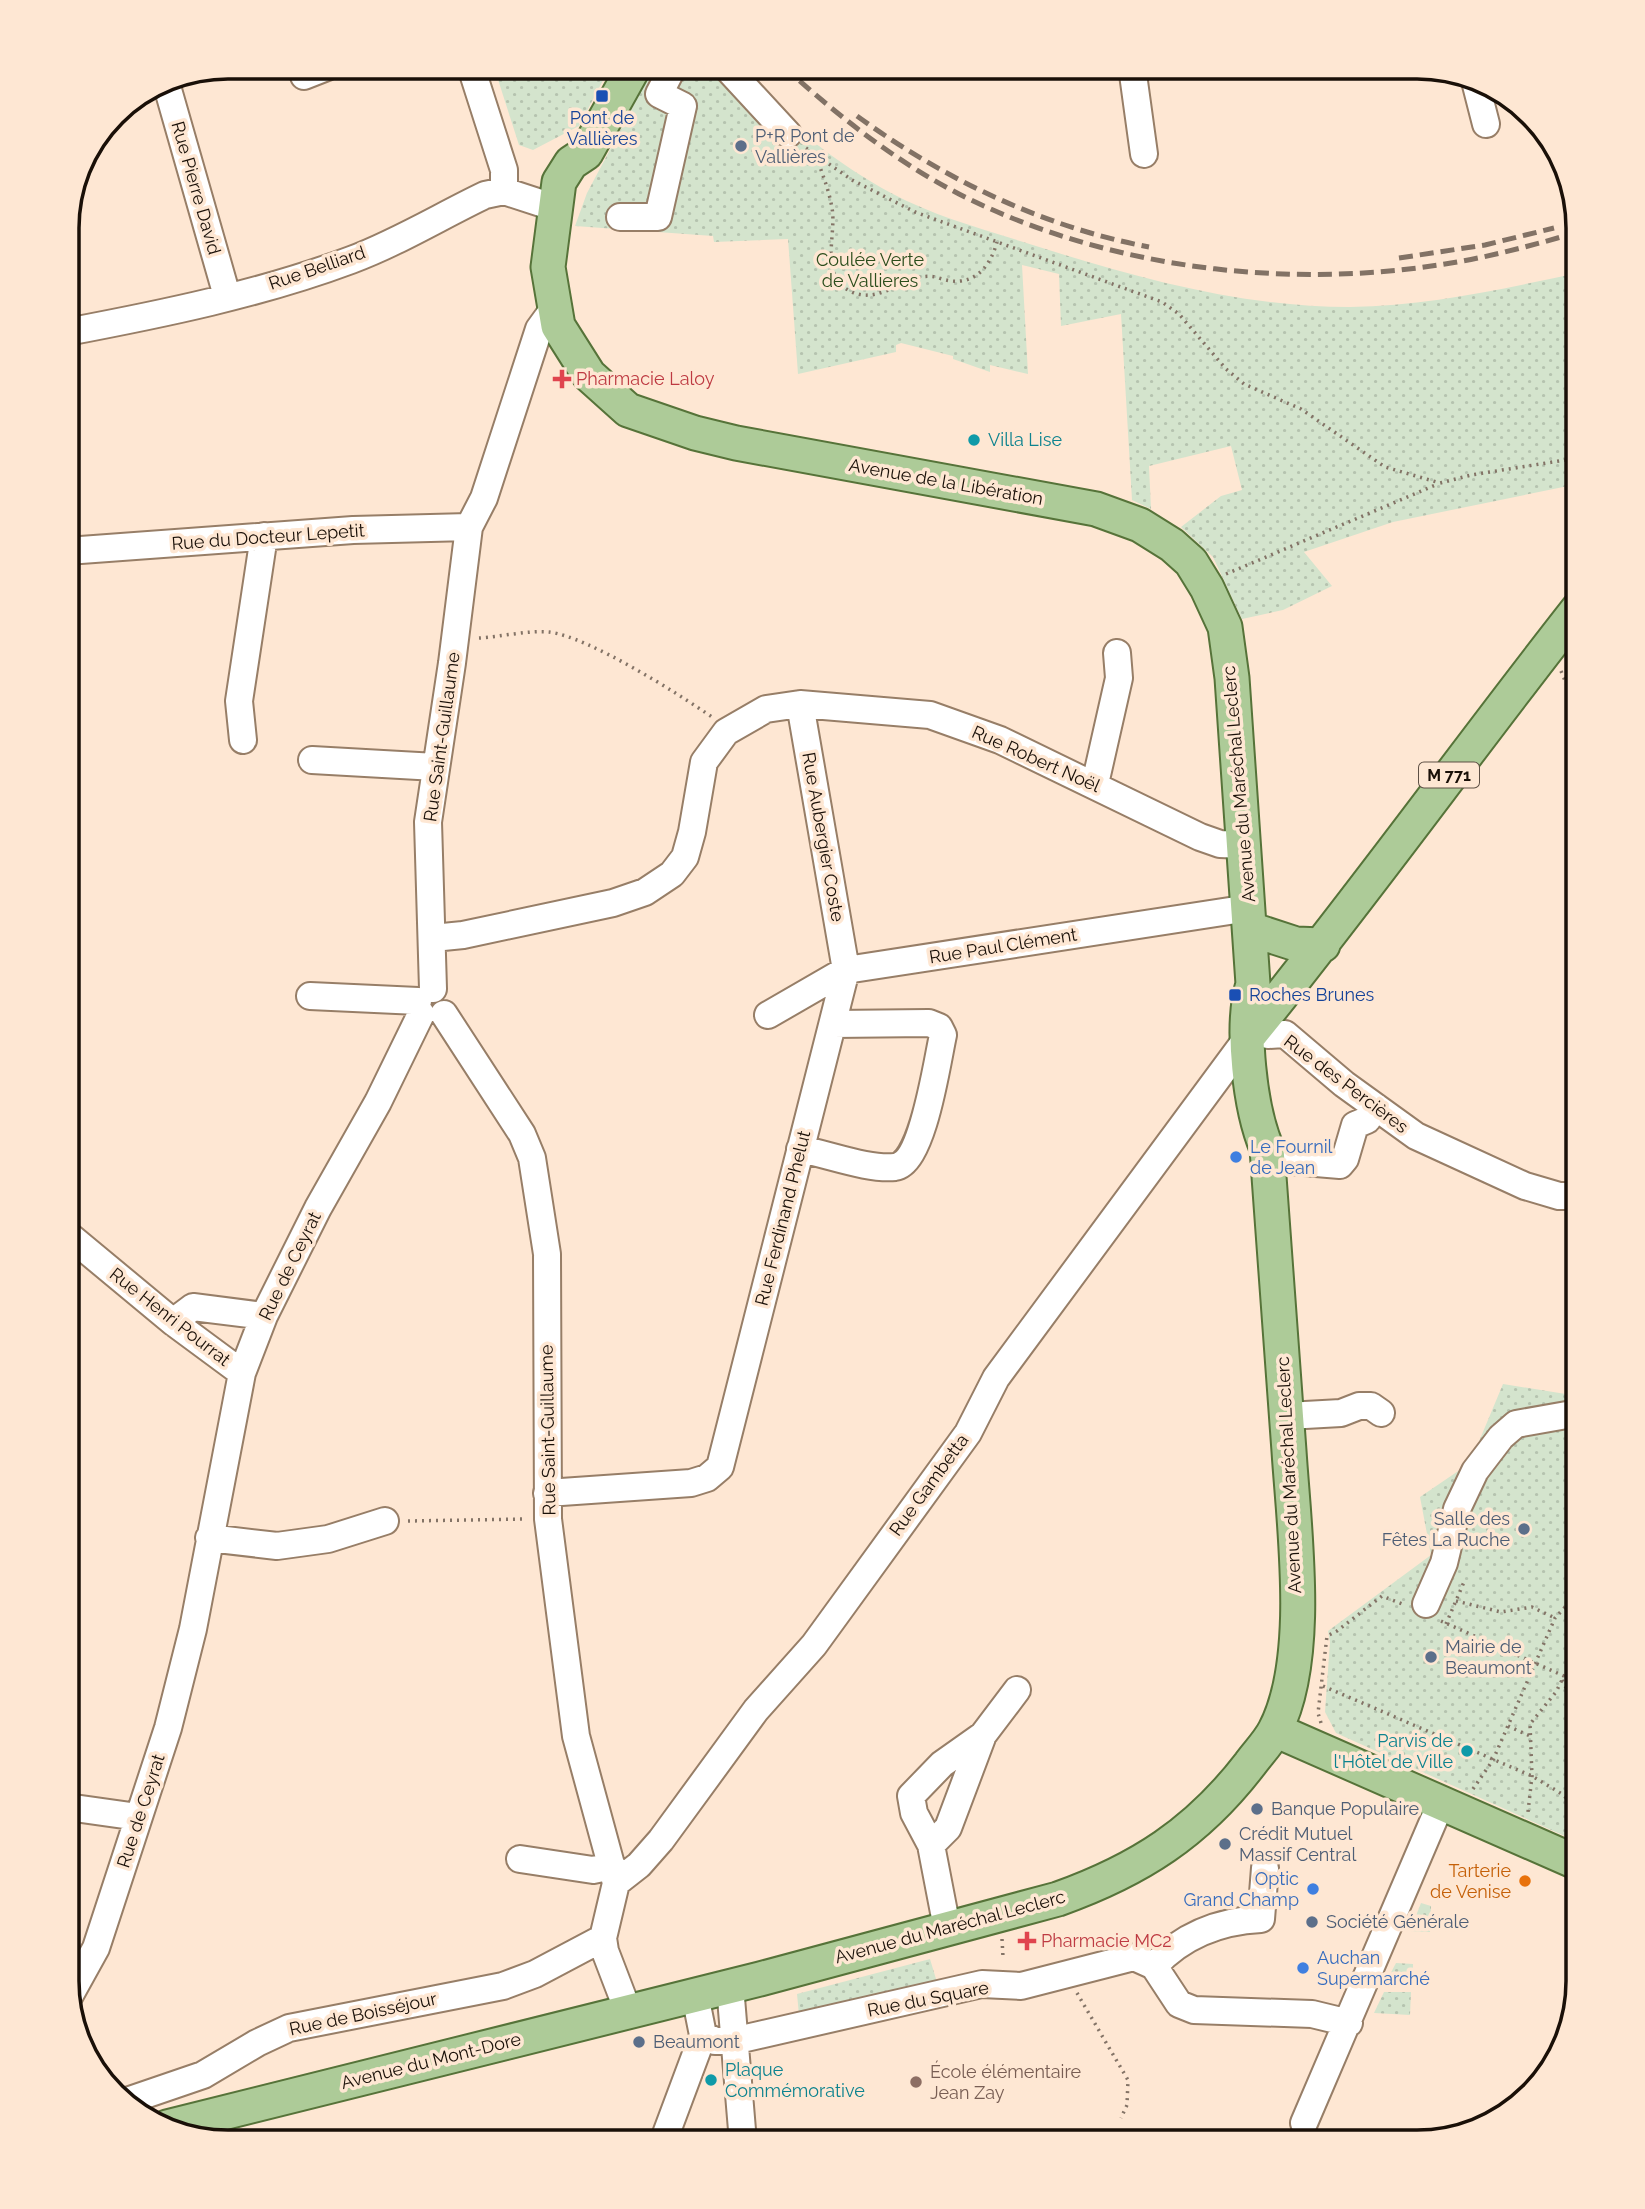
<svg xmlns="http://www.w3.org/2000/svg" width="1645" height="2209" font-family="Raleway,sans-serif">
  <defs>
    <pattern id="grass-dots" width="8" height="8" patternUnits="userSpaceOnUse" patternTransform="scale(1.75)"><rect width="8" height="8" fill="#d4e4cd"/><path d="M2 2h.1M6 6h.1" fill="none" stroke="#b5c3af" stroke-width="1.8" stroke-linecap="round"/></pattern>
  </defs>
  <rect width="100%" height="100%" fill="#fee7d3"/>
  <path fill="url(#grass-dots)" d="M494,67h116l-31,59 -46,24 -14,-5z
    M654,67h83c47,53 91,92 154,126 41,22 85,34 129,48 107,34 216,66 330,66 78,-1 152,-18 228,-34v211l-185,38 -89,30 28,34 -49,24 -41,9 -29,-62 -32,-30 40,-31 21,-6 -11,-44 -82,20 2,43 -19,-9 -11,-186 -60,12 -2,-52 -37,-9 6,109 -38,-9v7l-37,-13v-3l-52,-13 -5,2v7l-98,22 -10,-135 -74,3 -1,-6 -138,-10 12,-33z
    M1503,1384l75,12v446l-242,-109 -11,-21 5,-70 -2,-11 103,-76 -11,-58 50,-34z
    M1421,1903l10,3 -1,26 -20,-1z
    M930,1959l9,30 -139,36 -3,-31z
    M1396,1963l17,1v18l-26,-2z
    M1384,1992h27l-1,23 -36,-2z"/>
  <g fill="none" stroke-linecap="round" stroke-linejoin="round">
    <path stroke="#dcc7b5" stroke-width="26" stroke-dasharray="26 13" stroke-linecap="butt" d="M1302,2142l2,-19"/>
    <defs>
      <path id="minor" d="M471,67l33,103v21
        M726,67l62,67
        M1132,67l12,87
        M304,76l23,-9
        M165,79l62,217
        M1475,81l11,43
        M620,217h38l25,-111 -24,-12 14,-27
        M67,332c95,-18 193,-38 284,-72 46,-17 90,-44 134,-65l19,-4 52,17
        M67,551l286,-21 116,-3
        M243,740l-4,-39 25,-165
        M312,760l124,7
        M1095,784l24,-106 -2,-25
        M433,938l30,-3 150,-32 32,-11 27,-18 13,-17 7,-25 12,-70 22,-30 40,-23 34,-5 130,11 70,25 200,97 20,7 24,1
        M433,989l-5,-167 24,-159 17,-136 15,-29 55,-169 16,-22
        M310,996l108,5
        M444,1014l78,120 10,24 15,96 1,265 28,217 40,147 -13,55 2,13 23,60
        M768,1015l78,-45 403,-62
        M1268,1035l17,-1 59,50 72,52 109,50 34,10h19
        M800,1149c27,5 69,21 95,18 28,-4 42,-105 48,-132l-4,-8 -10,-4 -96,1
        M1268,1159l72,6 5,-6 10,-34 12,-5 9,-13
        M67,1234l106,88 69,51
        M173,1322l20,-15 71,9
        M1287,1416l54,-3 18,-7h12l10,7
        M547,1493l144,-10 16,-5 13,-11 126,-497 -46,-266
        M209,1538l68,8 51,-7 57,-18
        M1426,1604l18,-41 13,-54 18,-38 26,-34 15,-13 62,-11
        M67,1807l71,10
        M931,1845l-17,-32 -3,-17 31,-32 41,-29
        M520,1859l73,11 19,-4
        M616,1883l23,-18 22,-25 95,-130 58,-65 154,-212 28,-55 252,-341
        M947,1928l-16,-83 17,-17 35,-93 34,-45
        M1154,1966c29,-31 65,-45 107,-47l4,-51
        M730,1986l13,156
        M70,1995l26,-47 72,-220 25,-99 49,-256 22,-57 54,-108 60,-106 43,-88
        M703,2035l12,6h18l249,-57 39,2 113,-29 20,9 25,38 15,6 118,4 37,9
        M127,2101l76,-26 54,-32 32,-15 214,-42 32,-12 68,-36
        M1304,2123l137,-320
        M663,2142l40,-107 -8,-40"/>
      <path id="major" d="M1250,929l46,15 27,1
        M1248,1037c114,-140 219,-287 330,-428
        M1275,1730l303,133
        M167,2127l593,-148 298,-80c81,-29 139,-66 192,-135 8,-11 19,-22 25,-34 37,-71 19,-201 14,-279 -7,-100 -14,-201 -22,-302 -17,-40 -27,-123 -14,-165l-21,-306 -7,-51 -18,-39 -16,-26 -19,-17 -32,-20 -44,-16 -360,-66 -41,-10 -67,-23 -39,-35 -31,-49 -10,-59 11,-85 12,-19 15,-10 48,-86"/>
    </defs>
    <use href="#minor" stroke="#977e67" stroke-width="30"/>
    <use href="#major" stroke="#567339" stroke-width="37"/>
    <path stroke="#837366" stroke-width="3.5" stroke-dasharray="2 5" stroke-linecap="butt" d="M806,148l46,32 63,32 247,90 17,12 47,55 18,15 57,25 84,58 55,16 31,-8 107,-17
      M816,156c6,17 13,34 16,52 5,27 -14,69 20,84 32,14 56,-24 87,-14 31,11 50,-7 58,-36
      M1226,574l212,-90
      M479,638c20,-1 50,-8 70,-6 40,5 128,61 163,85
      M1561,671l10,24 7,42
      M408,1521l118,-2
      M1456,1601l45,11 31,-5 23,11
      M1441,1621l123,55 -8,16 -26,32 2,52 -4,36
      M1446,1624l18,-42
      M1562,1680l16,31
      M1323,1686l209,90 30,18 16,15
      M1321,1723l-3,-10 9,-77 10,-5 45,-35 23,9
      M1508,1726l22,10
      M1473,1789l20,-29 62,-142 23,-25
      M1002,1939l1,18
      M1077,1993l51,87 -1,25 -6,13"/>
    <use href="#minor" stroke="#fff" stroke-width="26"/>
    <use href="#major" stroke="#adcb98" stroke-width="33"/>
    <path stroke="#827265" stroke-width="5" stroke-dasharray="14 7" stroke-linecap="butt" d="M784,67c53,48 111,94 175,127 146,74 325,96 486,70 45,-7 89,-19 133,-32
      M857,116c87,63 186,111 292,131
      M1399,258l86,-13 69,-17"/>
  </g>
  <g fill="#1a4fb4" stroke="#fee7d3" stroke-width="2.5">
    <rect x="595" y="89" width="14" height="14" rx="3.5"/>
    <rect x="1228" y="988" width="14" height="14" rx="3.5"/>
  </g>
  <g fill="#5c6f8a" stroke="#fee7d3" stroke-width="2.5">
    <circle cx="741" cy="146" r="7"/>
    <circle cx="1524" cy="1529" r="7"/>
    <circle cx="1431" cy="1657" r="7"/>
    <circle cx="1257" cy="1809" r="7"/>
    <circle cx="1225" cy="1844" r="7"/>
    <circle cx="1312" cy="1922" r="7"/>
    <circle cx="639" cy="2042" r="7"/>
  </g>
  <g fill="#e0444e" stroke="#fee7d3" stroke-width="2.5">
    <path d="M558.5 368.5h7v7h7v7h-7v7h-7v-7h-7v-7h7z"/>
    <path d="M1023.5 1930.5h7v7h7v7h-7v7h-7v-7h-7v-7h7z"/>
  </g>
  <g fill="#0f9aa8" stroke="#fee7d3" stroke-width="2.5">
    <circle cx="974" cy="440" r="7"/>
    <circle cx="1467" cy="1751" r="7"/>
    <circle cx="711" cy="2080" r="7"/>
  </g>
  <g fill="#3f7fe0" stroke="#fee7d3" stroke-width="2.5">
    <circle cx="1236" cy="1157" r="7"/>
    <circle cx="1313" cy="1889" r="7"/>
    <circle cx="1303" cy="1968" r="7"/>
  </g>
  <circle fill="#e8710a" stroke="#fee7d3" stroke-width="2.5" cx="1525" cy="1881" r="7"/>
  <circle fill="#8d6e63" stroke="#fee7d3" stroke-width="2.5" cx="916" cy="2082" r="7"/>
  <g text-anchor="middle" stroke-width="7" stroke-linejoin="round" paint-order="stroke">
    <rect fill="#fee7d3" stroke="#5e5045" stroke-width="2" x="1419" y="762.5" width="60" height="25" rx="5"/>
    <g font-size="16" font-weight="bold" fill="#1a1008">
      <text x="1449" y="781">M 771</text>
    </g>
    <g font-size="18" fill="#164399" stroke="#fee7d3">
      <text x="602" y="124">Pont de<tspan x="602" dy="21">Vallières</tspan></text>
      <text x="1249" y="1001" text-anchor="start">Roches Brunes</text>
    </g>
    <g font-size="18" fill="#4e5e75" stroke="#fee7d3" text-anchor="start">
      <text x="755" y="142">P+R Pont de<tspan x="755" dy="21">Vallières</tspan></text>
      <text x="1510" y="1525" text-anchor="end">Salle des<tspan x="1510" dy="21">Fêtes La Ruche</tspan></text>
      <text x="1445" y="1653">Mairie de<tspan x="1445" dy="21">Beaumont</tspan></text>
      <text x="1271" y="1815">Banque Populaire</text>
      <text x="1239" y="1840">Crédit Mutuel<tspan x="1239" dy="21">Massif Central</tspan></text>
      <text x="1326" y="1928">Société Générale</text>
      <text x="653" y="2048">Beaumont</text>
    </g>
    <g font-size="18" fill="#1a1008" stroke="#fee7d3">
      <text transform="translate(196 188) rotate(74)" y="6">Rue Pierre David</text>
      <text transform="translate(317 268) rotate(-19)" y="6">Rue Belliard</text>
      <text transform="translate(946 482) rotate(10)" y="6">Avenue de la Libération</text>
      <text transform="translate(268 537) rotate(-4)" y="6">Rue du Docteur Lepetit</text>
      <text transform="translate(442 737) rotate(-82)" y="6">Rue Saint-Guillaume</text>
      <text transform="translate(1036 759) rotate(24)" y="6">Rue Robert Noël</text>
      <text transform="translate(1239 784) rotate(-95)" y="6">Avenue du Maréchal Leclerc</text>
      <text transform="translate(823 837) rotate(80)" y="6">Rue Aubergier Coste</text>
      <text transform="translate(1003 946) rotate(-9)" y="6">Rue Paul Clément</text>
      <text transform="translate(1346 1084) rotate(37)" y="6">Rue des Percières</text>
      <text transform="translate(783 1218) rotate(-76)" y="6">Rue Ferdinand Phelut</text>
      <text transform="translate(290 1266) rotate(-64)" y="6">Rue de Ceyrat</text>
      <text transform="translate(170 1317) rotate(38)" y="6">Rue Henri Pourrat</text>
      <text transform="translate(548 1430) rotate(-91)" y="6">Rue Saint-Guillaume</text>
      <text transform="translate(1289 1475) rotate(-93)" y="6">Avenue du Maréchal Leclerc</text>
      <text transform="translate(929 1485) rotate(-54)" y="6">Rue Gambetta</text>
      <text transform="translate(141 1811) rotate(-72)" y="6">Rue de Ceyrat</text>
      <text transform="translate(950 1927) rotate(-15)" y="6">Avenue du Maréchal Leclerc</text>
      <text transform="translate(928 1999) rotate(-11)" y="6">Rue du Square</text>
      <text transform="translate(363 2014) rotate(-12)" y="6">Rue de Boisséjour</text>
      <text transform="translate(431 2061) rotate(-14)" y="6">Avenue du Mont-Dore</text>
    </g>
    <g font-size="18" fill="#2b4d1c" stroke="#fee7d3">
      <text x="870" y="266">Coulée Verte<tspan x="870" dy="21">de Vallieres</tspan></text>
    </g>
    <g font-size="18" fill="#be3a42" stroke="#fee7d3" text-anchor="start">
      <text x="576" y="385">Pharmacie Laloy</text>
      <text x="1041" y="1947">Pharmacie MC2</text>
    </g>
    <g font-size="18" fill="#0d838f" stroke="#fee7d3" text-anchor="start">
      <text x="988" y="446">Villa Lise</text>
      <text x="1453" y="1747" text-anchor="end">Parvis de<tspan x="1453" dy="21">l'Hôtel de Ville</tspan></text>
      <text x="725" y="2076">Plaque<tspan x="725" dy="21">Commémorative</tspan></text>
    </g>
    <g font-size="18" fill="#366cbe" stroke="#fee7d3" text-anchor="start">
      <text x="1250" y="1153">Le Fournil<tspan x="1250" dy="21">de Jean</tspan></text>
      <text x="1299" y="1885" text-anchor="end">Optic<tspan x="1299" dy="21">Grand Champ</tspan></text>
      <text x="1317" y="1964">Auchan<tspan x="1317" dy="21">Supermarché</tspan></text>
    </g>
    <g font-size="18" fill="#c56008" stroke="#fee7d3" text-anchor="end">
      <text x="1511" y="1877">Tarterie<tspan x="1511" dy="21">de Venise</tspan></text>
    </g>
    <g font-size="18" fill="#785e54" stroke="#fee7d3" text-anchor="start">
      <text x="930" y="2078">École élémentaire<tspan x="930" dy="21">Jean Zay</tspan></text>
    </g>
  </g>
  <path d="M0 0H1645V2209H0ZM228 79H1417A149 149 0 0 1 1566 228V1981A149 149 0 0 1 1417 2130H228A149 149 0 0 1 79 1981V228A149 149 0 0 1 228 79Z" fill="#fee7d3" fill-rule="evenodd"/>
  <path fill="none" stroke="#1a1008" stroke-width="3.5" d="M228 79H1417A149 149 0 0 1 1566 228V1981A149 149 0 0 1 1417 2130H228A149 149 0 0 1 79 1981V228A149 149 0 0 1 228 79Z"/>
</svg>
